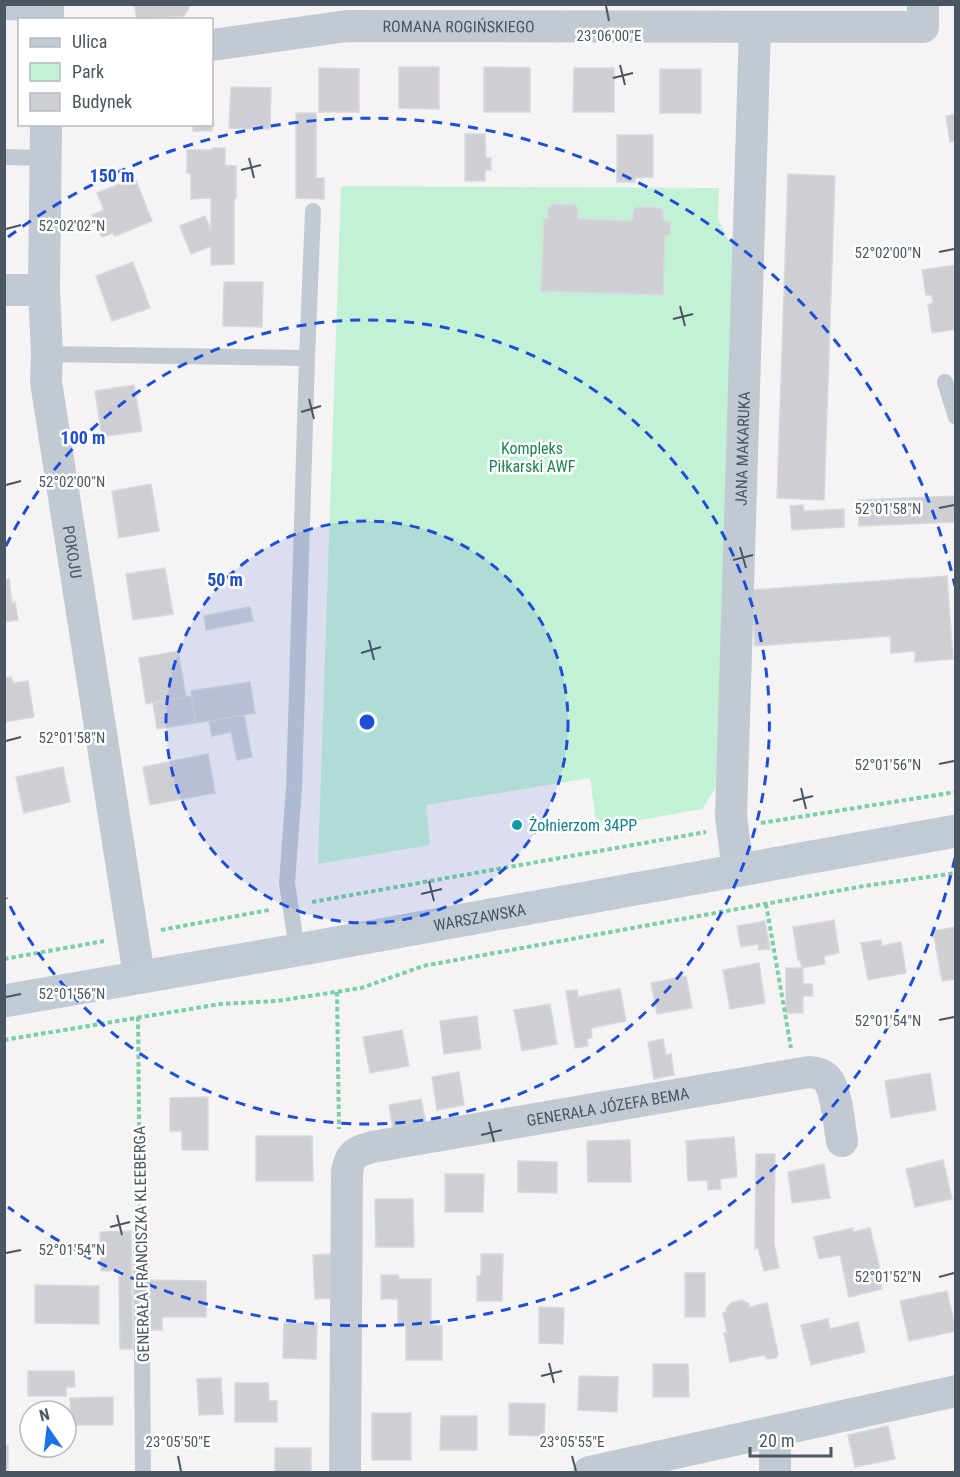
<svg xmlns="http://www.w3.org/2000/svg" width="960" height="1477" font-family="'Roboto Condensed',sans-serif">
  <rect width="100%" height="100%" fill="#f5f3f3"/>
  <path fill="#c3f1d5" d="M341,186l378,2 -1,31 11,22 8,1 -6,225 -15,320 -14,22 -105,19 -7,-50 -164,27 4,40 -112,19z"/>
  <path fill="#cdcfd5" stroke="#d7d9de" stroke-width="1.5" d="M134,4h56v2l-6,10 -47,3z
    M399,67h40v42l-40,-1z
    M484,67l46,1v44h-46z
    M319,68l40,1v43h-40z
    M574,68h40v44h-41z
    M660,69h41v44h-41z
    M231,87l40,1 -1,41 -41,-1z
    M212,92v39h-19v-7h19z
    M296,113h20v65h8v21l-28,-1z
    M956,114v29l-1,-2 -5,1 -4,-26z
    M465,134h20l1,24h5v12h-6v11h-20z
    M617,135h36v42l-18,1v4h-18z
    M212,148h13v17l11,1v32l-2,1v65l-23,1v-19l-20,8 -11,-28 25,-10 6,14v-32l-20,1v-26h-4v-23h25z
    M788,174l47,2 -11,324 -47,-2z
    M135,178l17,43 -37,15 -2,-3 -11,4 -10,-22 12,-5 -7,-17z
    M552,204l23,1 3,3v11l55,2v-11l4,-3 23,1 3,3v10l8,1 -1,13h-5l-2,60 -122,-4 3,-73h4v-10z
    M133,262l17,46 -38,13 -16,-45z
    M956,265v64l-24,4 -4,-28 5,-2 -1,-8h-6l-4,-25z
    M224,282h39l-1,45 -39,-1z
    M134,385l8,46 -40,6 -7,-46z
    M151,484l8,47 -40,7 -7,-47z
    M956,496v26l-97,4 -1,-26z
    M803,505l1,6 40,-2v18l-52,3 -2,-24z
    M165,568l8,46 -40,6 -7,-46z
    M947,576l6,83 -38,3v-11l-24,2 -1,-17 -135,10 -4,-56z
    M9,579l3,24 3,-1 3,18 -14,2v-42z
    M250,607l3,14 -47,9 -2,-14z
    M178,651l8,46 -40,7 -7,-46z
    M11,677l3,6 14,-2 6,36 -30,5v-44z
    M250,682l5,31 -59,10 -5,-32z
    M191,696l5,27 -39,6 -4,-26z
    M244,715l8,42 -15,3 -6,-28 -19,4 -3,-15z
    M208,754l7,39 -65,12 -7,-38z
    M63,767l7,35 -46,11 -8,-36z
    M834,920l5,33 -15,3 1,8 -23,4 -2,-8h-2l-5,-33z
    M765,921l5,28 -11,1 -1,-6 -17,3 -4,-21z
    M956,927v52l-14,2 -9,-50z
    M881,940l1,6 19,-4 5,31 -38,7 -7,-37z
    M759,963l6,40 -35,6 -7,-39z
    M786,968h17v16h9l1,12h-10v17h-17z
    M686,976l6,32 -35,6 -6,-31z
    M620,989l6,32 -35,7 1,10 -5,1 1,7 -13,2 -9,-57 11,-1 1,7z
    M550,1004l7,40 -35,7 -8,-41z
    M477,1016l4,33 -37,5 -4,-33z
    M402,1030l7,36 -39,7 -7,-36z
    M663,1039l3,16 5,-1 3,21 -20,4 -6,-37z
    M459,1072l5,33 -27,5 -5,-33z
    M930,1073l6,37 -45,8 -6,-37z
    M208,1097v53h-26v-19h-12v-33z
    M421,1099l5,24 -33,6 -4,-24z
    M256,1136h56l1,45h-57z
    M734,1137l3,40 -17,2 1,10 -13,1 -1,-10 -19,1 -2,-40z
    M630,1140l1,42h-43l-1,-41z
    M756,1154h19l-1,90 5,24 -15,3 -6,-23 -3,1z
    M943,1160l9,39 -37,8 -9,-38z
    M518,1161l39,1v31l-39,-1z
    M824,1164l6,34 -38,5 -4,-31z
    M445,1174h39l-1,38h-38z
    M375,1199h38l1,48h-38z
    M853,1228v4l17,-4 11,46 -2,1 3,14 -33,8 -9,-42 -21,4 -5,-22z
    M131,1231l2,118h-13l-1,-73h4l-1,-6 -21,1 -1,-39z
    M332,1254l3,44 -20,1 -2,-44z
    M481,1254h22l-1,47h-25v-25h4z
    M685,1273h20v44h-20z
    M381,1275h17l1,4h32v46l11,1v34h-36v-35h-8v-26h-17z
    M148,1280l58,1v36h-44v13h-14z
    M35,1285l64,1v38l-64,-1z
    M947,1291l9,40 -47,10 -9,-40z
    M742,1300l7,4v3l18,-4 11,51 -2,4 -8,1 -4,-4 -34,7 -6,-29h3l-4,-20 4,-1 -1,-3 5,-6z
    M539,1307l25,1 -1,36 -24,-1z
    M828,1319l2,10 28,-7 7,30 -54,13 -10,-40z
    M284,1323h33l-1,36 -33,-1z
    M653,1364h35l1,33h-36z
    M28,1371h46l1,16h-9v9h-38z
    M579,1376l39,1 -1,35 -39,-2z
    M221,1378l2,36 -24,1 -2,-36z
    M235,1383h33l1,18h8v21h-42z
    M113,1397v28h-42l-1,-27z
    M509,1403l36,1 -1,32 -35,-1z
    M372,1413h39v47h-39z
    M441,1416h36v34h-37z
    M888,1426l7,33 -40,8 -7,-32z
    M8,1445v27h-4v-26z
    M275,1448h36v24h-36z"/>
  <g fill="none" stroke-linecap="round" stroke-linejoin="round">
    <path stroke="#7ad0a6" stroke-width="4" stroke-dasharray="4.5 3" stroke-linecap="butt" d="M761,823l195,-31
      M312,902l394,-70
      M766,904l25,144
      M161,930l108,-20
      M4,959l100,-18
      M337,992l2,137
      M138,1017l2,194
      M4,1040l216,-36 57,-3 84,-13 62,-22 441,-80 92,-13"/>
    <path stroke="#c1cad2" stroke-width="16" d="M4,12l44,2
      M4,157l42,1
      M47,354l260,4 6,-147
      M945,382l11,35
      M297,950l-10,-67 7,-96 13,-429
      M141,1232l2,240"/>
    <g stroke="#c1cad2" stroke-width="32">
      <path d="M48,20v-16"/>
      <path id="s1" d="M212,45l135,-19 576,1v-23"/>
      <path id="s2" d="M46,124l-2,166 3,64 -1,28 93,594"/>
      <path d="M4,290h40"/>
      <path id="s3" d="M738,870l-7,-53 24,-790"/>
      <path d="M775,1431v41"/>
      <path id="s4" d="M345,1472l2,-300c3,-18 8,-20 25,-25l437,-75c7,1 13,1 18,7 10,12 12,46 15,62"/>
      <path d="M589,1472l367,-81"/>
    </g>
    <path stroke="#c1cbd6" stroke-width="33" id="s5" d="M4,1001l293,-51 659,-119"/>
  </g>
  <path fill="none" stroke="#4a5661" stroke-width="2" d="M606,6l3,15M620,65l5,20M613,78l20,-5M249,158l5,20M241,170l20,-5M6,229l15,-4M939,252l15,-3M680,306l5,20M673,319l20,-5M309,399l5,20M301,412l20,-6M6,485l15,-4M939,508l15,-3M740,547l6,21M733,560l20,-5M369,640l5,20M361,653l20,-6M6,741l15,-4M939,764l15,-3M801,788l5,21M793,801l20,-5M429,881l5,20M421,894l21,-5M6,997l15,-3M939,1020l15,-3M489,1122l5,20M481,1135l21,-5M117,1215l5,20M110,1227l20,-5M6,1253l15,-3M939,1277l15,-4M549,1363l5,20M541,1376l21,-5M178,1456l3,15M572,1456l4,15"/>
  <circle cx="367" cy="722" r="201" fill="#1d4ed8" fill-opacity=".12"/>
  <g fill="none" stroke="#1d4ed8" stroke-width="3" stroke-dasharray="10 8">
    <circle cx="367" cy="722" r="201"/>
    <path d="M6 546A402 402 0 1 1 6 898"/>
    <path d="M955 858A603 603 0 0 1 8 1207M8 237A603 603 0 0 1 955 586"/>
  </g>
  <circle fill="#0f9aa8" stroke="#fff" stroke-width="2" cx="517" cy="825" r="6"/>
  <g text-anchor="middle" stroke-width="5" stroke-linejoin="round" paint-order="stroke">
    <g font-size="16" fill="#4a5661" stroke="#fff">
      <text dy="6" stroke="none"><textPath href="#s1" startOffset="248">ROMANA ROGIŃSKIEGO</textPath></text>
      <text dy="6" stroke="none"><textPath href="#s3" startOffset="422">JANA MAKARUKA</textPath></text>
      <text dy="6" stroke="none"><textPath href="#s2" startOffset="430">POKOJU</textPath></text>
      <text dy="6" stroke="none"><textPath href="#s5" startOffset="483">WARSZAWSKA</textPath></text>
      <text dy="6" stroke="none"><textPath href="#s4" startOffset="578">GENERAŁA JÓZEFA BEMA</textPath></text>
      <text transform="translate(141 1244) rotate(-91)" y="6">GENERAŁA FRANCISZKA KLEEBERGA</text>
    </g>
    <g font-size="16" fill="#17864f" stroke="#fff">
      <text x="532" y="454">Kompleks<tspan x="532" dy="18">Piłkarski AWF</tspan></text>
    </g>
    <g font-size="16" fill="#0d838f" stroke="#fff" text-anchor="start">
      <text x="529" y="831">Żołnierzom 34PP</text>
    </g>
  </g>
  <g font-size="15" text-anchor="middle" fill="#4a5661" stroke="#fff" stroke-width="5" stroke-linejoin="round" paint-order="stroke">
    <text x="609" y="41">23°06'00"E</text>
    <text x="72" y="231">52°02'02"N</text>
    <text x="888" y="258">52°02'00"N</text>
    <text x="72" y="487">52°02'00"N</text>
    <text x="888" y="514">52°01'58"N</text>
    <text x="72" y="743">52°01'58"N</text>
    <text x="888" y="770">52°01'56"N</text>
    <text x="72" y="999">52°01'56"N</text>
    <text x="888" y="1026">52°01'54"N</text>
    <text x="72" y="1255">52°01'54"N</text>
    <text x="888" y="1282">52°01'52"N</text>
    <text x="178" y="1447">23°05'50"E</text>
    <text x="572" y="1447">23°05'55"E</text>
  </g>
  <circle cx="367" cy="722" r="9" fill="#1d4ed8" stroke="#fff" stroke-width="3"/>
  <g font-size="18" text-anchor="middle" font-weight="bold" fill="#1d4ed8" stroke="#fff" stroke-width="5" stroke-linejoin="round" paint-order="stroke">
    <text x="112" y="182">150 m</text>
    <text x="83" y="444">100 m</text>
    <text x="225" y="586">50 m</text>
  </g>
  <rect width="960" height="1477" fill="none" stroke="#4a5661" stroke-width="12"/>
  <rect x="18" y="18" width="195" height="108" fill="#ffffff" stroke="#b7bbc0" stroke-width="1.5"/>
  <rect x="30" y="38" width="30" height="9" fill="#c1cbd6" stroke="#b7bbc0" stroke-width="1.5"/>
  <text x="72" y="48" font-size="18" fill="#4a5661">Ulica</text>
  <rect x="30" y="63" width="30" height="18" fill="#c3f1d5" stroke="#b7bbc0" stroke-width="1.5"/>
  <text x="72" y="78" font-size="18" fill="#4a5661">Park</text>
  <rect x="30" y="93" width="30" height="18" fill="#cdcfd5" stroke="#b7bbc0" stroke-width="1.5"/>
  <text x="72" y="108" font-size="18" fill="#4a5661">Budynek</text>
  <g transform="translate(48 1429) rotate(346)"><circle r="28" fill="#ffffff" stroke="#b7bbc0" stroke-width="1.5"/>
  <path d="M0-4.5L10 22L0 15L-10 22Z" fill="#1a73e8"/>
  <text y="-9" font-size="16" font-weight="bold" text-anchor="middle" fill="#4a5661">N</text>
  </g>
  <path d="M750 1447v9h81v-9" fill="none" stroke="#4a5661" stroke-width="3"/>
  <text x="759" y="1447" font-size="18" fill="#4a5661" stroke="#ffffff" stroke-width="4.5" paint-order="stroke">20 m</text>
</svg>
